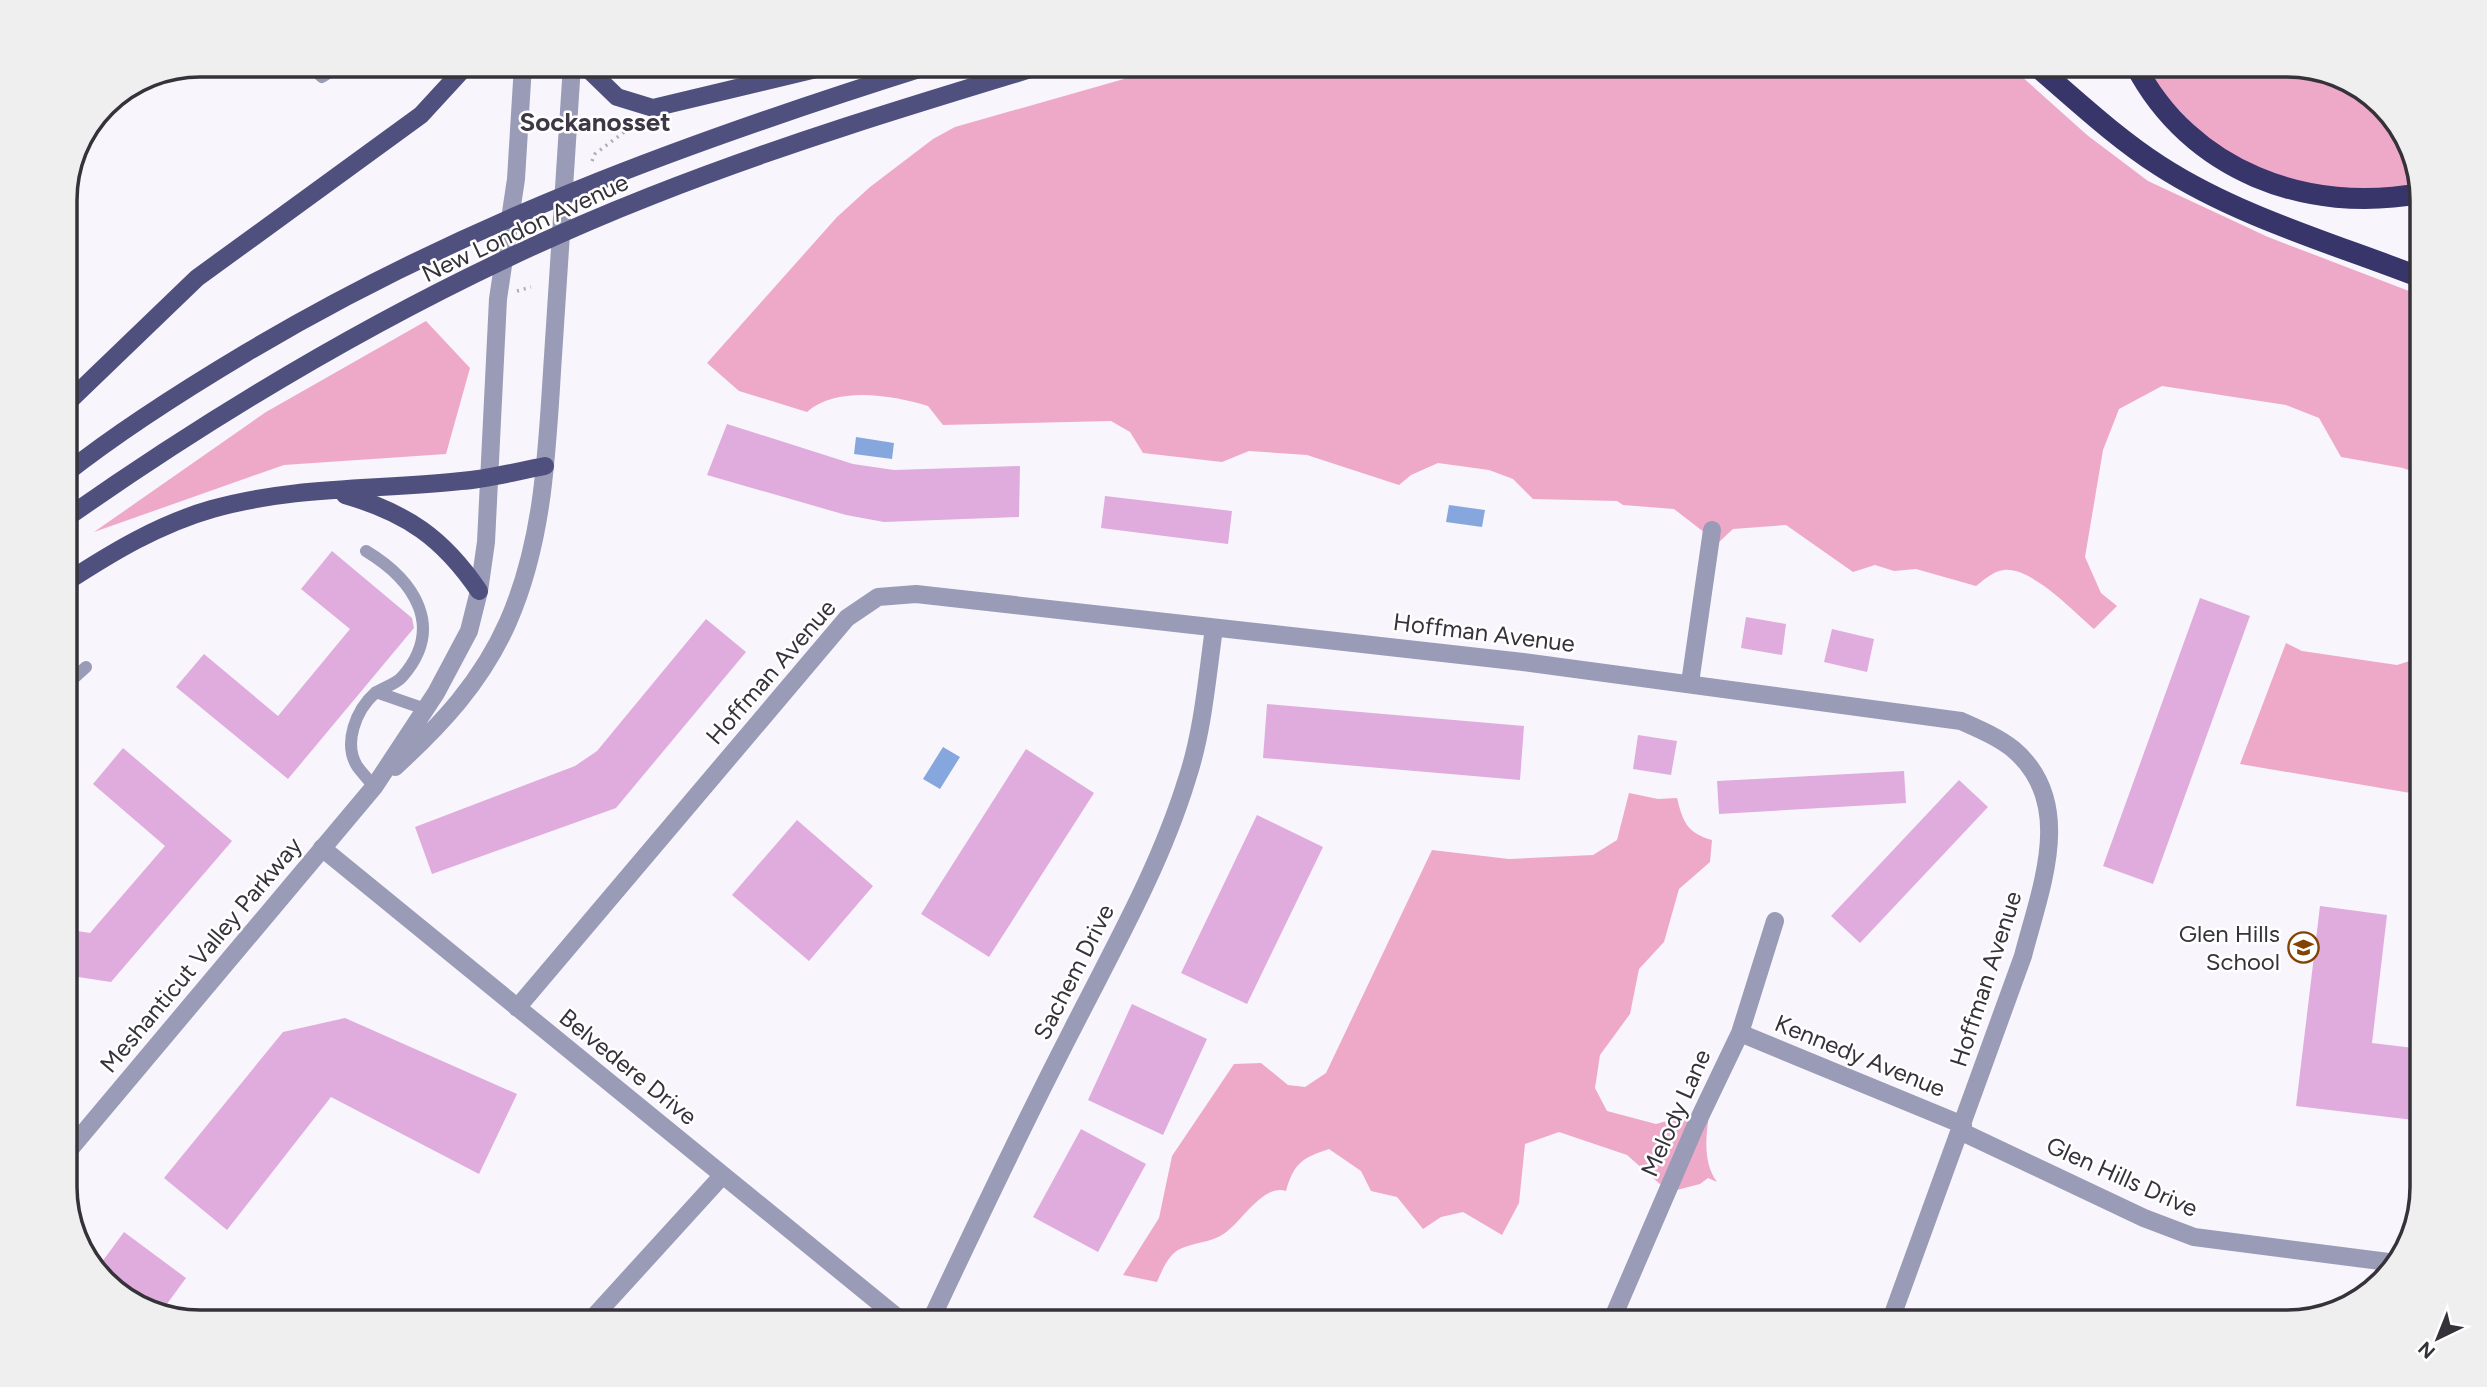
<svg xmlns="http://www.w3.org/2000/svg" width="2487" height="1387" font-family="Figtree,sans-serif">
  <rect width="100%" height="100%" fill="#f8f5fd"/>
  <path fill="#eea9c9" d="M1173,65h836l78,70 61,46 120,56 154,59v179l-19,-7 -62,-11 -22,-39 -33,-13 -124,-19 -43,23 -16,41 -18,107 16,36 16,13 -23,23c-20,-17 -62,-62 -90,-59 -11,1 -20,10 -28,16l-60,-17 -22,2 -19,-6 -22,7 -67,-47 -53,4 -15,14 -44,-34 -51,-4 -6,-4 -84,-2 -20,-20 -24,-9 -51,-7 -27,12 -12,10 -92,-30 -58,-4 -27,11 -79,-9 -13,-21 -19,-11 -168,4 -15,-19c-37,-11 -91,-20 -121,6l-68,-21 -32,-28 130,-146 33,-30 63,-48 22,-12z
    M2138,65h149l67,18 50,49 17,58h-103l-98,-35z
    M426,321l44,47 -24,86 -162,11 -190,67 172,-120z
    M2286,643l16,8 95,14 25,-8v138l-182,-31z
    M1629,793l29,6 19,-1c6,24 10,35 35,42l-2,22 -31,27 -15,53 -25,27 -9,45 -30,41 -5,33 12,23 49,13 54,-15c-4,24 -8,53 7,73l-9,-4 -8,6 -31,8 -42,-37 -68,-23 -34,12 -6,59 -17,32 -39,-23 -22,5 -18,12 -26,-32 -26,-6 -10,-20 -32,-22c-27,9 -35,14 -43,42 -22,-8 -44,30 -61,42 -13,10 -33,9 -47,17 -11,7 -16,21 -21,32l-34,-7 36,-57 13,-62 62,-92 27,-1 27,22 17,2 21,-14 106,-223 77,9 84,-4 24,-15z"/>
  <path fill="#85a7de" d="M856,437l38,6 -2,16 -38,-5z
    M1449,505l36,5 -3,17 -36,-5z
    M943,747l17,10 -20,32 -17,-10z"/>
  <path fill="#e0acde" d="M727,424l126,40 41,6 126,-4 -1,51 -135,5 -38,-7 -139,-40z
    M1105,496l127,15 -4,33 -127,-16z
    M332,551l80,67 2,10 -126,151 -112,-92 28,-33 74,62 72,-87 -49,-40z
    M2200,598l50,18 -97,268 -50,-18z
    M1746,617l40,7 -4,31 -41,-7z
    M706,619l40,33 -130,156 -184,66 -17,-47 160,-61 22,-15z
    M1832,629l42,10 -7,33 -43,-10z
    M1267,704l257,22 -4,54 -257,-22z
    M1638,735l39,6 -6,34 -38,-6z
    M123,748l109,93 -121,141 -46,-7v-46l25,4 75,-87 -72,-62z
    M1026,749l68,44 -105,164 -68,-43z
    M1904,771l2,32 -187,11 -2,-33z
    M1959,780l29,27 -128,136 -29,-27z
    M1257,815l66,32 -76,157 -66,-31z
    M797,820l76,66 -64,75 -77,-66z
    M2320,906l67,9 -15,128 50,6v72l-126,-15z
    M1132,1004l75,35 -44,96 -75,-35z
    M345,1018l172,76 -38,80 -148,-77 -104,133 -63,-52 119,-146z
    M1081,1129l65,35 -48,88 -65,-35z
    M124,1232l62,46 -25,34 -28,-8 -37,-34z"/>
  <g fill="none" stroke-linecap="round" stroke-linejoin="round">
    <path stroke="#afacb4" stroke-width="3.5" stroke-dasharray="2 5" stroke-linecap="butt" d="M592,161l3,-7 41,-31
      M517,291l14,-4"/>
    <path stroke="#999bb7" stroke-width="12" d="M309,65l13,12 19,-12
      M366,551c48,29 80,76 36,126 -7,8 -19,10 -27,16 -19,17 -32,50 -18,73 5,7 12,14 17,21
      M65,686l21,-19
      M376,692l49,17"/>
    <path stroke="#999bb7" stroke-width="18" d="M1690,683l22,-153
      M322,848l581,474
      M517,1008l330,-390 31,-21 38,-3 607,68 438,59c18,8 37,16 52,28 64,54 27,140 10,207l-133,366
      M1740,1033l223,92
      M1960,1131l184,87 50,19 202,26
      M589,1322l133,-146
      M930,1322c46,-98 92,-195 142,-292 41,-81 88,-163 115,-251 16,-48 20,-101 27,-151
      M1611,1322l84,-195 45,-94 35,-112"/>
    <path stroke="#999bb7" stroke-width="18" d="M395,767c47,-43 87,-86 113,-145 37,-84 39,-176 45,-266 7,-97 12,-194 19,-291
      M65,1155l309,-368 62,-94 33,-62 10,-40 7,-49 12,-243 18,-120 7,-114"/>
    <path stroke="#50507f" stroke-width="18" d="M584,65l33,32 36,11 180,-43
      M65,405l132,-127 224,-163 46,-50
      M65,474c57,-45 119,-84 181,-121 218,-130 444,-212 686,-288
      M345,495c62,18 98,43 134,96
      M65,519c181,-127 380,-242 586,-323 129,-51 261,-91 393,-131
      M65,583c46,-30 94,-59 147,-74 81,-23 167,-19 249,-28 28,-2 57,-10 84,-15"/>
    <path stroke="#37356a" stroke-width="21" d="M2035,65c41,35 80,72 125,101 79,51 175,78 262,112
      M2135,65c55,106 172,150 287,128"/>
  </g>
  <defs>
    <symbol id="school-ring" viewBox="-11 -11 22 22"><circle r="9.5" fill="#fff" stroke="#824403" stroke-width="1.5"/><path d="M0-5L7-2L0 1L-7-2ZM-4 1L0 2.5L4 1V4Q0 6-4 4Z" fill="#824403"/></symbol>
  </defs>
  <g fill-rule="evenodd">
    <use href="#school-ring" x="2286" y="930" width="35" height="35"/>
  </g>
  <g text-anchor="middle" stroke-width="5" stroke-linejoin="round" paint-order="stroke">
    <g font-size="24" fill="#353239" stroke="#fff">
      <text transform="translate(525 228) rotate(-25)" y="8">New London Avenue</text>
      <text transform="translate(1484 633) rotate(7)" y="8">Hoffman Avenue</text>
      <text transform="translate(771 672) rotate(-49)" y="8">Hoffman Avenue</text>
      <text transform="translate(201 955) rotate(-50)" y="8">Meshanticut Valley Parkway</text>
      <text transform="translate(1074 972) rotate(-63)" y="8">Sachem Drive</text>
      <text transform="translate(1986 979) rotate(-72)" y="8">Hoffman Avenue</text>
      <text transform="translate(1860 1056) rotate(22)" y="8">Kennedy Avenue</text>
      <text transform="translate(628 1067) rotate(39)" y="8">Belvedere Drive</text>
      <text transform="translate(1676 1113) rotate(-66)" y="8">Melody Lane</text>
      <text transform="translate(2122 1177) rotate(24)" y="8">Glen Hills Drive</text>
    </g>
    <g font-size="24" fill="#353239" stroke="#fff" text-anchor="end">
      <text x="2280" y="942">Glen Hills<tspan x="2280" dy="28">School</tspan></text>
    </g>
    <g font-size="26" font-weight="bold" fill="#3d3746" stroke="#fff">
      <text x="595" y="131">Sockanosset</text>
    </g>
  </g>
  <path d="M0 0H2487V1387H0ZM200 77H2287A123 123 0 0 1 2410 200V1187A123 123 0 0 1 2287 1310H200A123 123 0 0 1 77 1187V200A123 123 0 0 1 200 77Z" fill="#efefef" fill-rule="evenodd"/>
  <path fill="none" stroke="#353239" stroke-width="3.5" d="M200 77H2287A123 123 0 0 1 2410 200V1187A123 123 0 0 1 2287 1310H200A123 123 0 0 1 77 1187V200A123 123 0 0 1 200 77Z"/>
  <g transform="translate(2438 1338) rotate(223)" stroke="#ffffff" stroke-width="5" paint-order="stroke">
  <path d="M0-5L12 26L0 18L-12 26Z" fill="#353239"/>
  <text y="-10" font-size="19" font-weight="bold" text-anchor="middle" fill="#353239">N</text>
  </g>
</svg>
